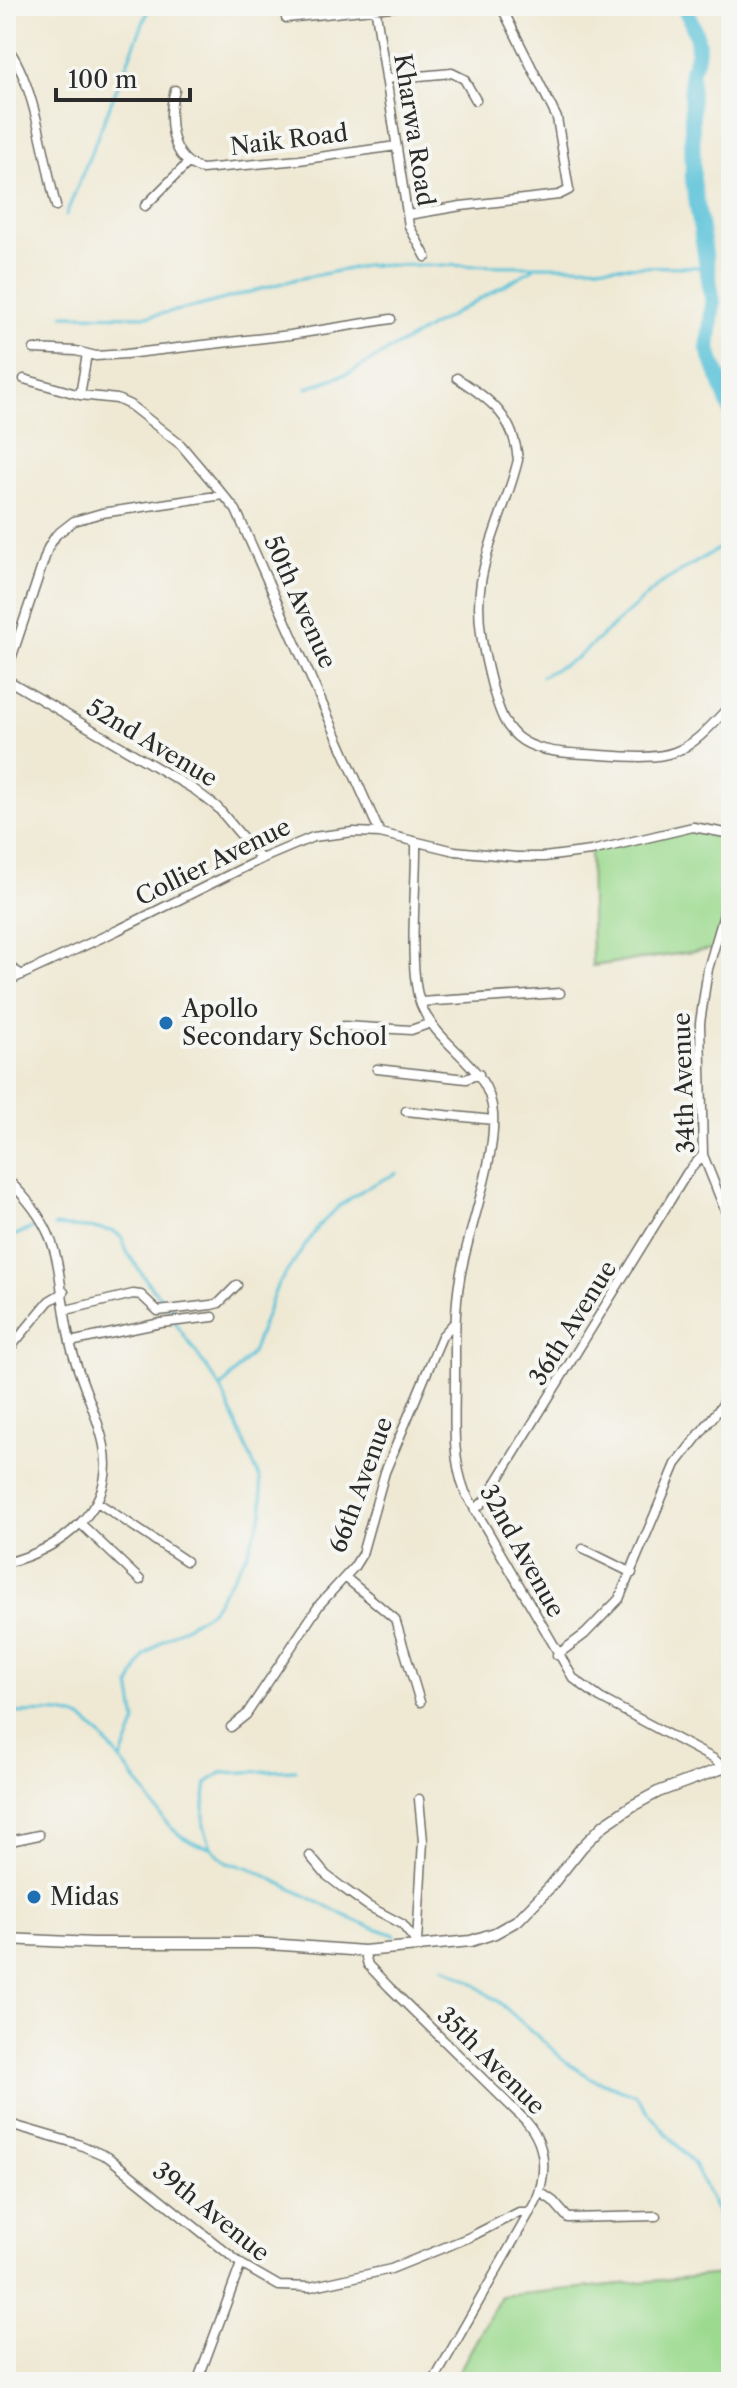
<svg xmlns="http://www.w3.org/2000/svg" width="737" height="2388" font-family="'Libre Caslon Text',serif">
  <rect width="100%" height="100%" fill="#f6f6f2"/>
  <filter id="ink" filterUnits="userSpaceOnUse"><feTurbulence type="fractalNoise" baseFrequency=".0125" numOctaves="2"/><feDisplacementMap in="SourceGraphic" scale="16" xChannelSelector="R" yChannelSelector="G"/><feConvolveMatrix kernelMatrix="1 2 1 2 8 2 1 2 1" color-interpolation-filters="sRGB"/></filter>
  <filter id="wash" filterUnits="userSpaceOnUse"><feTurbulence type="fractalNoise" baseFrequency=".006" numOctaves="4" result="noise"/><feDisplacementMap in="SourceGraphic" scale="32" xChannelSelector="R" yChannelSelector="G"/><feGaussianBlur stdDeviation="1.8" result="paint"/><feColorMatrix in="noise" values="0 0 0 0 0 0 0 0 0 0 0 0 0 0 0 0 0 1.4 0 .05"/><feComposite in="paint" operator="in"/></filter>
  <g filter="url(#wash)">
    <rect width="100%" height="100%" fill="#efe9d4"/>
    <path fill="#9cda8f" stroke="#64825d" stroke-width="2" d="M694,826l37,7v61l-17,55 -122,17 -2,-115z
      M731,2273v109h-278l48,-86z"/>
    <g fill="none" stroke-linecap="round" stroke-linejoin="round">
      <path stroke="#5cc3d9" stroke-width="3" d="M66,215l84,-209
        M63,315l87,1 49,-10 98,-27 72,-14 339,2
        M307,388l44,-16 182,-103
        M542,676l36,-19 82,-73 71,-43
        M54,1226l47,3 14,3 7,6 5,14 24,35 19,20 6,17 45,64 39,91 3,33 -16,42 -36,57 -49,30 -18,15 -14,29 6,37 -15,38
        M6,1239l31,-13
        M221,1388l31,-35 25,-67 41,-59 20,-20 26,-18 33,-16
        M6,1712c24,3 51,-4 73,6 10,4 20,16 27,24 13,16 26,32 38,49 17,26 32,52 67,56
        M295,1770l-74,3 -14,10 -3,22v21l7,21 16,16 21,4 110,55 37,13
        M444,1967l26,14 30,22 70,62 25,15 41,15 15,21 43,48 25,52 4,26 -3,48 11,33"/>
      <path stroke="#5cc3d9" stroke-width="16" d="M684,6c11,24 21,40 7,65l2,109 20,123 -5,46 23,62"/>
    </g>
  </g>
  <g filter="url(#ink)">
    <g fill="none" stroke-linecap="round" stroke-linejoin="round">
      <defs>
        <path id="minor" d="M375,6l34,220 17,31
          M286,18l115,-12
          M6,46c28,33 39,117 50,160
          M386,79l66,-6 12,6 12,21
          M175,90c-8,27 -6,70 27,79l97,-9 97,-14
          M145,206l43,-43
          M408,215l53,-9 98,-11 10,-5 -12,-72 -56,-112
          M34,349l42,2 20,5 30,-2 164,-19 101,-16
          M457,378c35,23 57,39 61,82 -10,41 -30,80 -37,122 -6,36 3,73 12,108 6,19 11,39 30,51 21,13 52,12 77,14 72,5 83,4 131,-51
          M24,379l56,16 37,4 13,6 51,40 55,65 144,323
          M80,395l7,-41
          M6,674l42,-126 8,-13 18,-14 28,-8 121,-18
          M6,679l189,111 22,17 44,52
          M416,842c1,43 -9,127 5,163 17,43 69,59 72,109 3,42 -21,107 -30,149 -9,38 -8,76 -8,115 0,38 -4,78 10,114l108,186 27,20 114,61 17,16
          M731,891l-23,78 -8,54 3,132 28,70
          M6,965l16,10
          M6,982l112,-52 143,-71 52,-22 40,-5 27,1 75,18 62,6h27l47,-6 102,-24 38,7
          M420,1002l140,-9
          M344,1026l67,4 20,-7
          M377,1069l89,10 13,-5
          M406,1111l87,9
          M6,1178c62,59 48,89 64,164 8,36 27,69 34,104 13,64 -44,103 -98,117
          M66,1310l67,-16 8,1 17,16 53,-6 8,-2 18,-18
          M70,1342l91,-19 52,-6
          M6,1353l43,-52 15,-9
          M97,1502l89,59
          M475,1510l11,-11 201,-326 16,-18
          M81,1524l59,56
          M583,1549l49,24
          M345,1577l50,42 25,83
          M557,1655l28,-21 34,-35 57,-135 55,-70
          M231,1727l15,-12 74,-111 34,-37 8,-13 23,-82 57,-136 13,-14
          M6,1842l33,-7
          M310,1856l16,19 17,13 25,18 34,18 18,23
          M417,1942l6,-101 -4,-42
          M364,1951l4,14 22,23 135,132c21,24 23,51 11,81l-103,181
          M6,2123l72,21 30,13 133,107 38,22 31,1 81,-18 79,-32 49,-25h11
          M540,2192l13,9 15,17 88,-2
          M6,2377l2,5
          M199,2377l42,-113"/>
        <path id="tertiary" d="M6,1939l87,4h163l108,8 107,-10 24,-8 23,-13 32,-33 32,-40 22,-22 28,-19 26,-14 73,-27"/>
      </defs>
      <use href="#minor" stroke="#706e66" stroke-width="11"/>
      <use href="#tertiary" stroke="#706e66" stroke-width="13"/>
      <use href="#minor" stroke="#fff" stroke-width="8"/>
      <use href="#tertiary" stroke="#fff" stroke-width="10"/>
    </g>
  </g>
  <g fill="#1f6fb2" stroke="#f6f6f2" stroke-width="3">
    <circle cx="166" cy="1023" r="8"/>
    <circle cx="34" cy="1897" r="8"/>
  </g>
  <g text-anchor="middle" stroke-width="8" stroke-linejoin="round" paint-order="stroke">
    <g font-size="24" fill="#2b2b2b" stroke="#f6f6f2">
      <text transform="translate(414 130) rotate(81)" y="8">Kharwa Road</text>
      <text transform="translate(289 140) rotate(-7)" y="8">Naik Road</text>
      <text transform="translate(300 602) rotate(66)" y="8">50th Avenue</text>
      <text transform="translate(152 743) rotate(31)" y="8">52nd Avenue</text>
      <text transform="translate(213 862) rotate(-26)" y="8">Collier Avenue</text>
      <text transform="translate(684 1083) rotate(-92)" y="8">34th Avenue</text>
      <text transform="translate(573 1323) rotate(-58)" y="8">36th Avenue</text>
      <text transform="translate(361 1485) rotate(-70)" y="8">66th Avenue</text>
      <text transform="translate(522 1551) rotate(61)" y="8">32nd Avenue</text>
      <text transform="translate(491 2061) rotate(45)" y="8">35th Avenue</text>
      <text transform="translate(211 2212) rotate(39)" y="8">39th Avenue</text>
    </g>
    <g font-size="24" fill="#2b2b2b" stroke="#f6f6f2" text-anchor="start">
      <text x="182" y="1017">Apollo<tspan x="182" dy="28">Secondary School</tspan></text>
      <text x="50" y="1905">Midas</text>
    </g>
  </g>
  <rect width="737" height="2388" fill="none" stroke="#f6f6f2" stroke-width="32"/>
  <path d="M56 88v12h134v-12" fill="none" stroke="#2b2b2b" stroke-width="4"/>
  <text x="68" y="88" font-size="24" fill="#2b2b2b" stroke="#f6f6f2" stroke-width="6" paint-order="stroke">100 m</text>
</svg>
